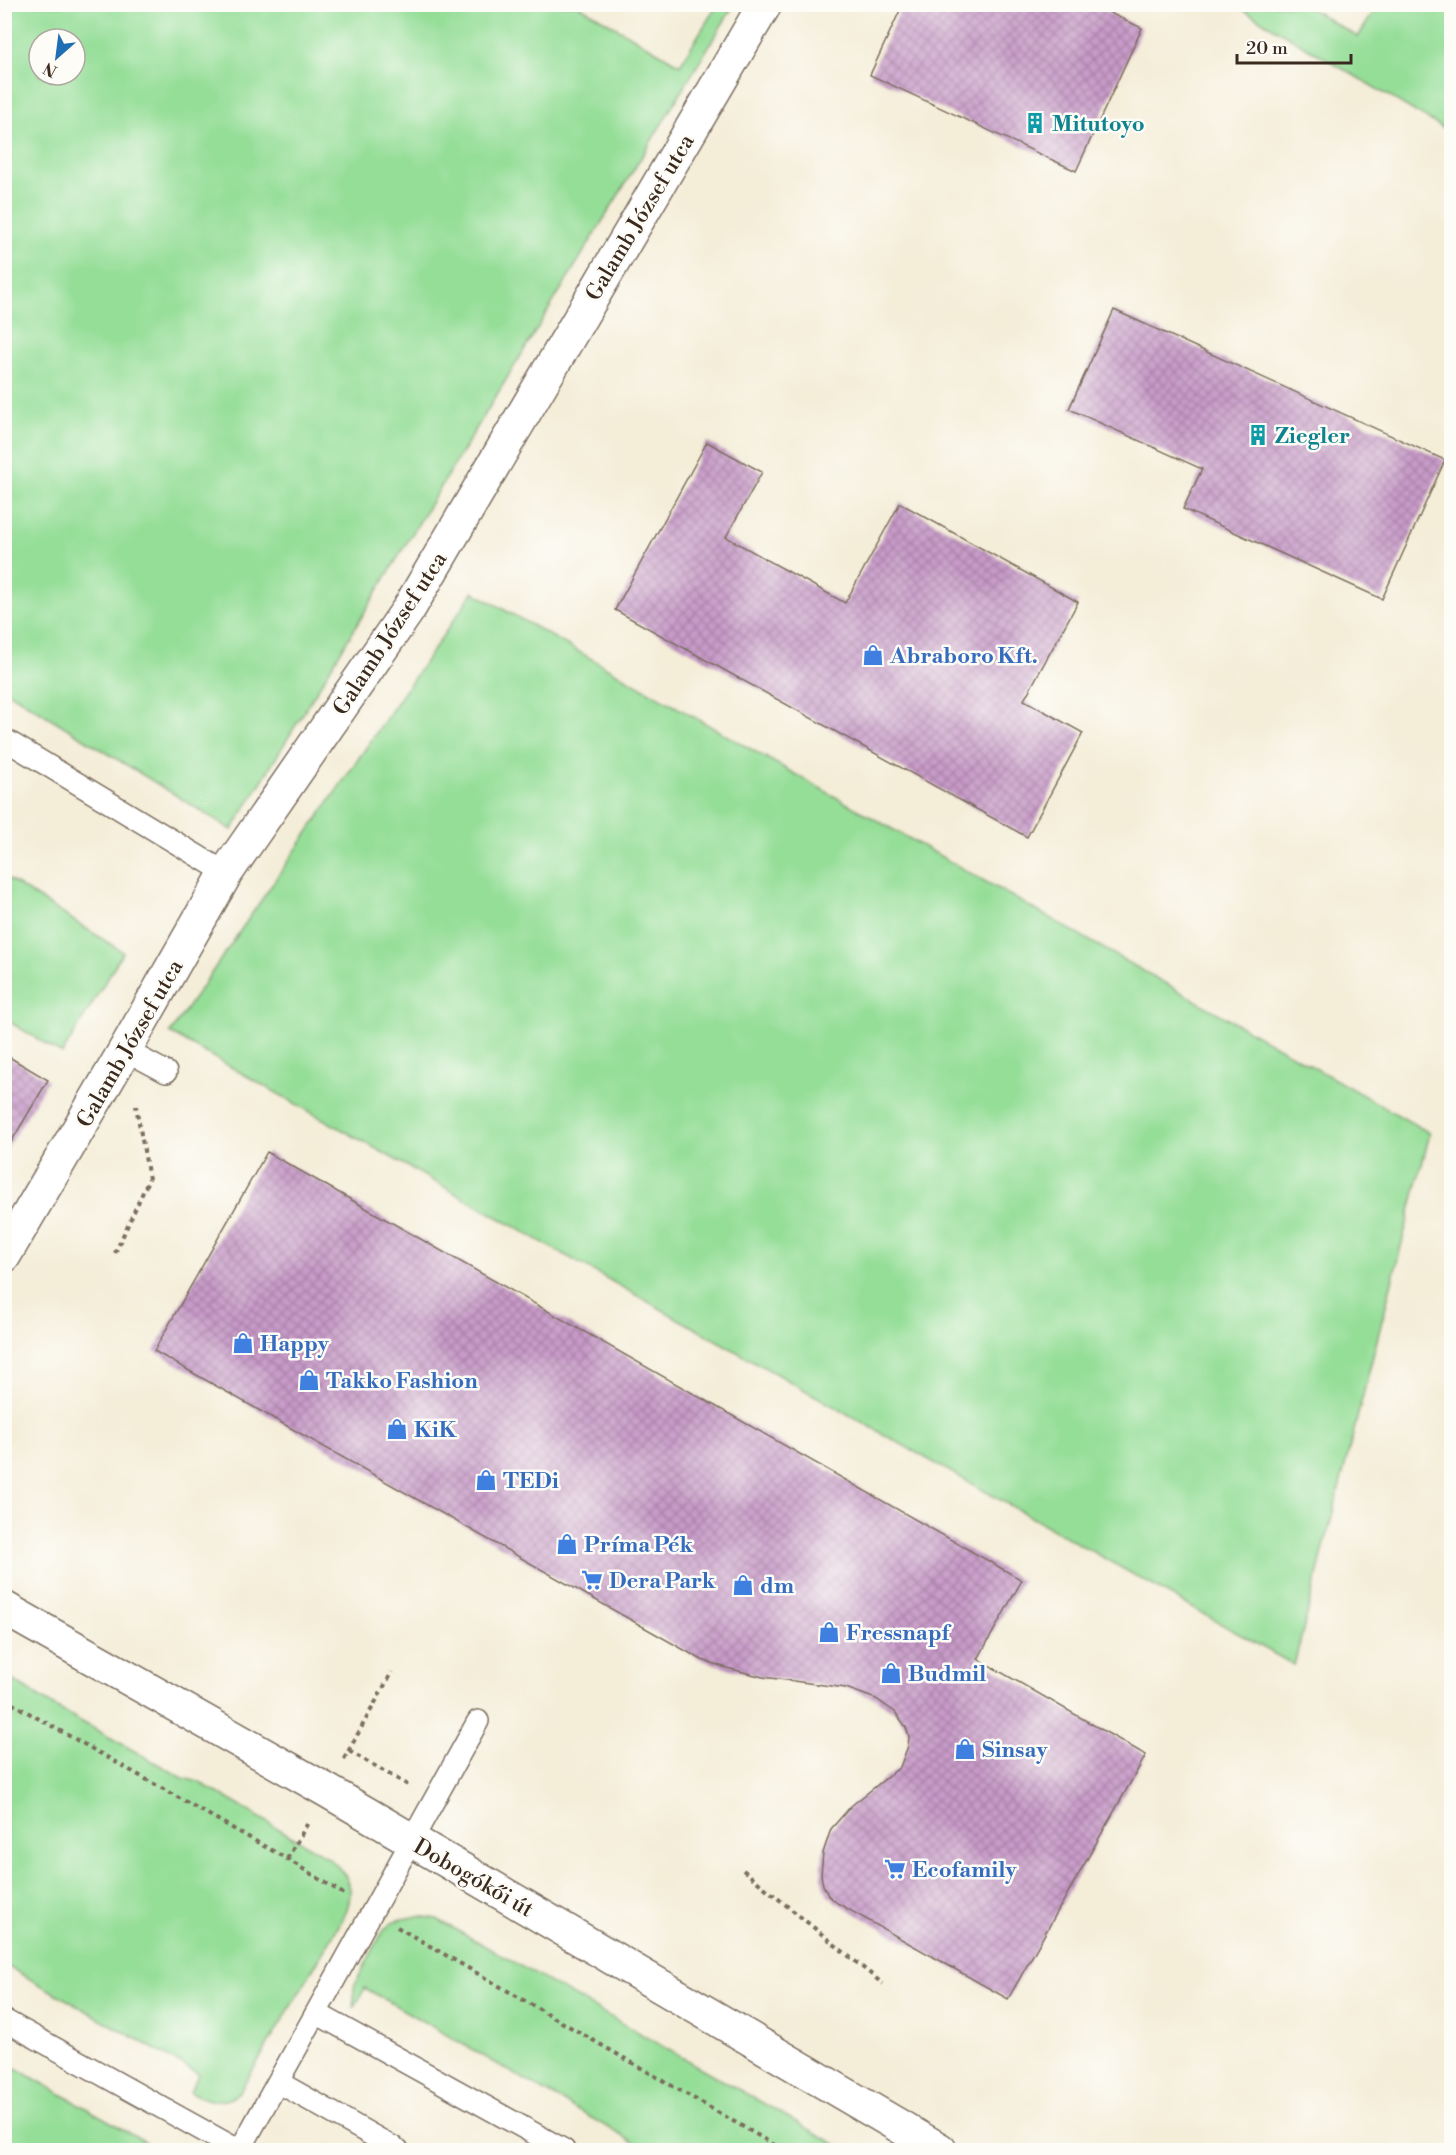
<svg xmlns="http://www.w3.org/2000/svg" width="1456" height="2155" font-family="'Libre Bodoni',serif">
  <defs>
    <pattern id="building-cross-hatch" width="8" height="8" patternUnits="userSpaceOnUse" patternTransform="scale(1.5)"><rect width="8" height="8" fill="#c89bc9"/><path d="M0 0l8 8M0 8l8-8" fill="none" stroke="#a47fa3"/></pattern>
  </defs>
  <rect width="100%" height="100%" fill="#fdfcf7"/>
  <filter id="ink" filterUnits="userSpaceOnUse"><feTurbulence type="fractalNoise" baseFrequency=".0167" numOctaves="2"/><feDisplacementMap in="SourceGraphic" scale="12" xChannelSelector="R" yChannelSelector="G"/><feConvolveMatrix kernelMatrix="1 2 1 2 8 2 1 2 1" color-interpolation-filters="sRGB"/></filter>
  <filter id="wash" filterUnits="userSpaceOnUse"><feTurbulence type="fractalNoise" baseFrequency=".008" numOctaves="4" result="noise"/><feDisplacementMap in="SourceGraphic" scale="24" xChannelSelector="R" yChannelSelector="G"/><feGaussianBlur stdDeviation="1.35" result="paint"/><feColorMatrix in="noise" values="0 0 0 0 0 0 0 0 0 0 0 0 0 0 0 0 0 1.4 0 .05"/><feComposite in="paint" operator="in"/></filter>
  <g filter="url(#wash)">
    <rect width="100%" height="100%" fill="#f4edd8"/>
    <path fill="#95de98" stroke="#68845b" stroke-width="1.5" fill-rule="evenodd" d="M4,5h574l102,60 37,-60h17l-502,825 -227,-140zM39,39h36v36h-36z
      M1235,5h69l54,32 20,-32h73v128z
      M473,592l957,541 -136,532 -1124,-632z
      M5,877l118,75 -61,102 -57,-35z
      M4,1675l51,32 128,71 16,4 128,75c23,18 29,32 17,60l-103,173c-17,17 -31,12 -51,2l9,-18 -194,-109z
      M418,1916l19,3 409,231h-199l-282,-162 -11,20v-22l29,-55 11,-10z
      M5,2062l139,79 13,9h-152z"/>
    <g id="blocks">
      <path fill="url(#building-cross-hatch)" d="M903,4h188l51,24 -66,143 -206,-96z
        M1114,310l331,150 -63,139 -199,-90 19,-40 -133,-60z
        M707,442l55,30 -36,65 119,66 55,-100 178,99 -54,98 59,33 -56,104 -412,-227z
        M4,1054l44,26 -44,74z
        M267,1152l755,428 -44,79 168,96 -138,244 -171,-96 -9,-8 -5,-10 -2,-10 2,-22 8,-24 20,-23 49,-39 8,-21 1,-9 -3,-10 -11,-15 -19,-13 -30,-11 -83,-11 -36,-9 -25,-8 -548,-309z"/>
    </g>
  </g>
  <g filter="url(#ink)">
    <use href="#blocks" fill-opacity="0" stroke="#7c6e5f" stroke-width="1.5"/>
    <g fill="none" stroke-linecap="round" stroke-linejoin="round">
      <defs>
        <path id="lane" d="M4,739l222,134
          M125,1050l41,22
          M316,2013l248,137
          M4,2020l234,130
          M278,2082l120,68
          M240,2150l238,-429"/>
        <path id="street" d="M4,1256l121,-206 101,-177 182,-263 357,-606"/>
        <path id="secondary" d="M4,1608l322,182 614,360"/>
      </defs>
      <use href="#lane" stroke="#7c6e5f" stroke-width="24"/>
      <use href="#street" stroke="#7c6e5f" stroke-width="36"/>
      <use href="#secondary" stroke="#7c6e5f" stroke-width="36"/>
      <path stroke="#7c6e5f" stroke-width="4" stroke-dasharray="4.5 4.5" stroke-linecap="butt" d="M115,1253l34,-74 -13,-73
        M4,1699l283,160 60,37
        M349,1751l59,34
        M344,1759l48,-87
        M287,1859l22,-38
        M743,1870l140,114
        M397,1927l386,223"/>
      <use href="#lane" stroke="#fff" stroke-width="21"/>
      <use href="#street" stroke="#fff" stroke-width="33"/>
      <use href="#secondary" stroke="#fff" stroke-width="33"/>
    </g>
  </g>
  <defs>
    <symbol id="building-bare" viewBox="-9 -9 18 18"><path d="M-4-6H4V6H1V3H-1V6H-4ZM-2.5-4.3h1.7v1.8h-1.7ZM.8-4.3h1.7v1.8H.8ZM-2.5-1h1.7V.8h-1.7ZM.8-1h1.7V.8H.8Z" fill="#0f9aa8" stroke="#fdfcf7" stroke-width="2.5" paint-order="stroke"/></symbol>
    <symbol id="shop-bare" viewBox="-9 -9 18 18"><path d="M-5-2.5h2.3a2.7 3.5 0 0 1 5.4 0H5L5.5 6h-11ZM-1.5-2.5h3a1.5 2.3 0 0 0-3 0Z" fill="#3f7fe0" stroke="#fdfcf7" stroke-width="2.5" paint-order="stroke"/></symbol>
    <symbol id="supermarket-bare" viewBox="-9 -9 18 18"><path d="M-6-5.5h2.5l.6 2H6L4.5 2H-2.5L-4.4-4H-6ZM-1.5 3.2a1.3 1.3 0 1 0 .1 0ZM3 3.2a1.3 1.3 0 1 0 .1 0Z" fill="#3f7fe0" stroke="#fdfcf7" stroke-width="2.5" paint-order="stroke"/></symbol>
  </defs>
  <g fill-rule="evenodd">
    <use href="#building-bare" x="1020" y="108" width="30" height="30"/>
    <use href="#building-bare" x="1243" y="420" width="30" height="30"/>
    <use href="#shop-bare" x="858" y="640" width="30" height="30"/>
    <use href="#shop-bare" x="228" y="1328" width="30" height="30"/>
    <use href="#shop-bare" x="294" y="1365" width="30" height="30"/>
    <use href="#shop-bare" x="382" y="1414" width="30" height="30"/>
    <use href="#shop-bare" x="471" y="1465" width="30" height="30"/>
    <use href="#shop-bare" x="552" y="1529" width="30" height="30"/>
    <use href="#supermarket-bare" x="577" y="1565" width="30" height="30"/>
    <use href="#shop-bare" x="728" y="1570" width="30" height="30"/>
    <use href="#shop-bare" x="814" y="1617" width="30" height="30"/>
    <use href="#shop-bare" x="876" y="1658" width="30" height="30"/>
    <use href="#shop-bare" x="950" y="1734" width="30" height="30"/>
    <use href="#supermarket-bare" x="880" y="1854" width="30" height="30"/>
  </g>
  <g text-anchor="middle" stroke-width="5" stroke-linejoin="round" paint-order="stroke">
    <g font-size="22" font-weight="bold" fill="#0d838f" stroke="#fdfcf7" text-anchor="start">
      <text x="1052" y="131">Mitutoyo</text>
      <text x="1275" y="443">Ziegler</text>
    </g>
    <g font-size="22" fill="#3b2a1e" stroke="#fdfcf7">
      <text transform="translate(639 217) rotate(-59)" y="8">Galamb József utca</text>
      <text transform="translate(389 633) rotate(-57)" y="8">Galamb József utca</text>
      <text transform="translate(129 1043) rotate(-60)" y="8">Galamb József utca</text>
      <text transform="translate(474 1877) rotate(30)" y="8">Dobogókői út</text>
    </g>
    <g font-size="22" font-weight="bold" fill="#366cbe" stroke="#fdfcf7" text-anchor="start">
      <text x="890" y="663">Abraboro Kft.</text>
      <text x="260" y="1351">Happy</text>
      <text x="326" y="1388">Takko Fashion</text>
      <text x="414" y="1437">KiK</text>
      <text x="503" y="1488">TEDi</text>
      <text x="584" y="1552">Príma Pék</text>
      <text x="609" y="1588">Dera Park</text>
      <text x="760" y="1593">dm</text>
      <text x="846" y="1640">Fressnapf</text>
      <text x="908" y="1681">Budmil</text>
      <text x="982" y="1757">Sinsay</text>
      <text x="912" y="1877">Ecofamily</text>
    </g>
  </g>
  <rect width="1456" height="2155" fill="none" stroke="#fdfcf7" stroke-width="24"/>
  <g transform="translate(57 57) rotate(208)"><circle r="28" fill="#fdfcf7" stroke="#afa8a0" stroke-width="1.5"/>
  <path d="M0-4.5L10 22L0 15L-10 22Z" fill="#1f6fb2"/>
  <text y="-9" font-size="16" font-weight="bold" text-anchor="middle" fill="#3b2a1e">N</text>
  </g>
  <path d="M1237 54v9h114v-9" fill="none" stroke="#3b2a1e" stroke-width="3"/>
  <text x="1246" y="54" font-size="18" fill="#3b2a1e" stroke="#fdfcf7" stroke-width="4.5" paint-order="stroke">20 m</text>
</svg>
